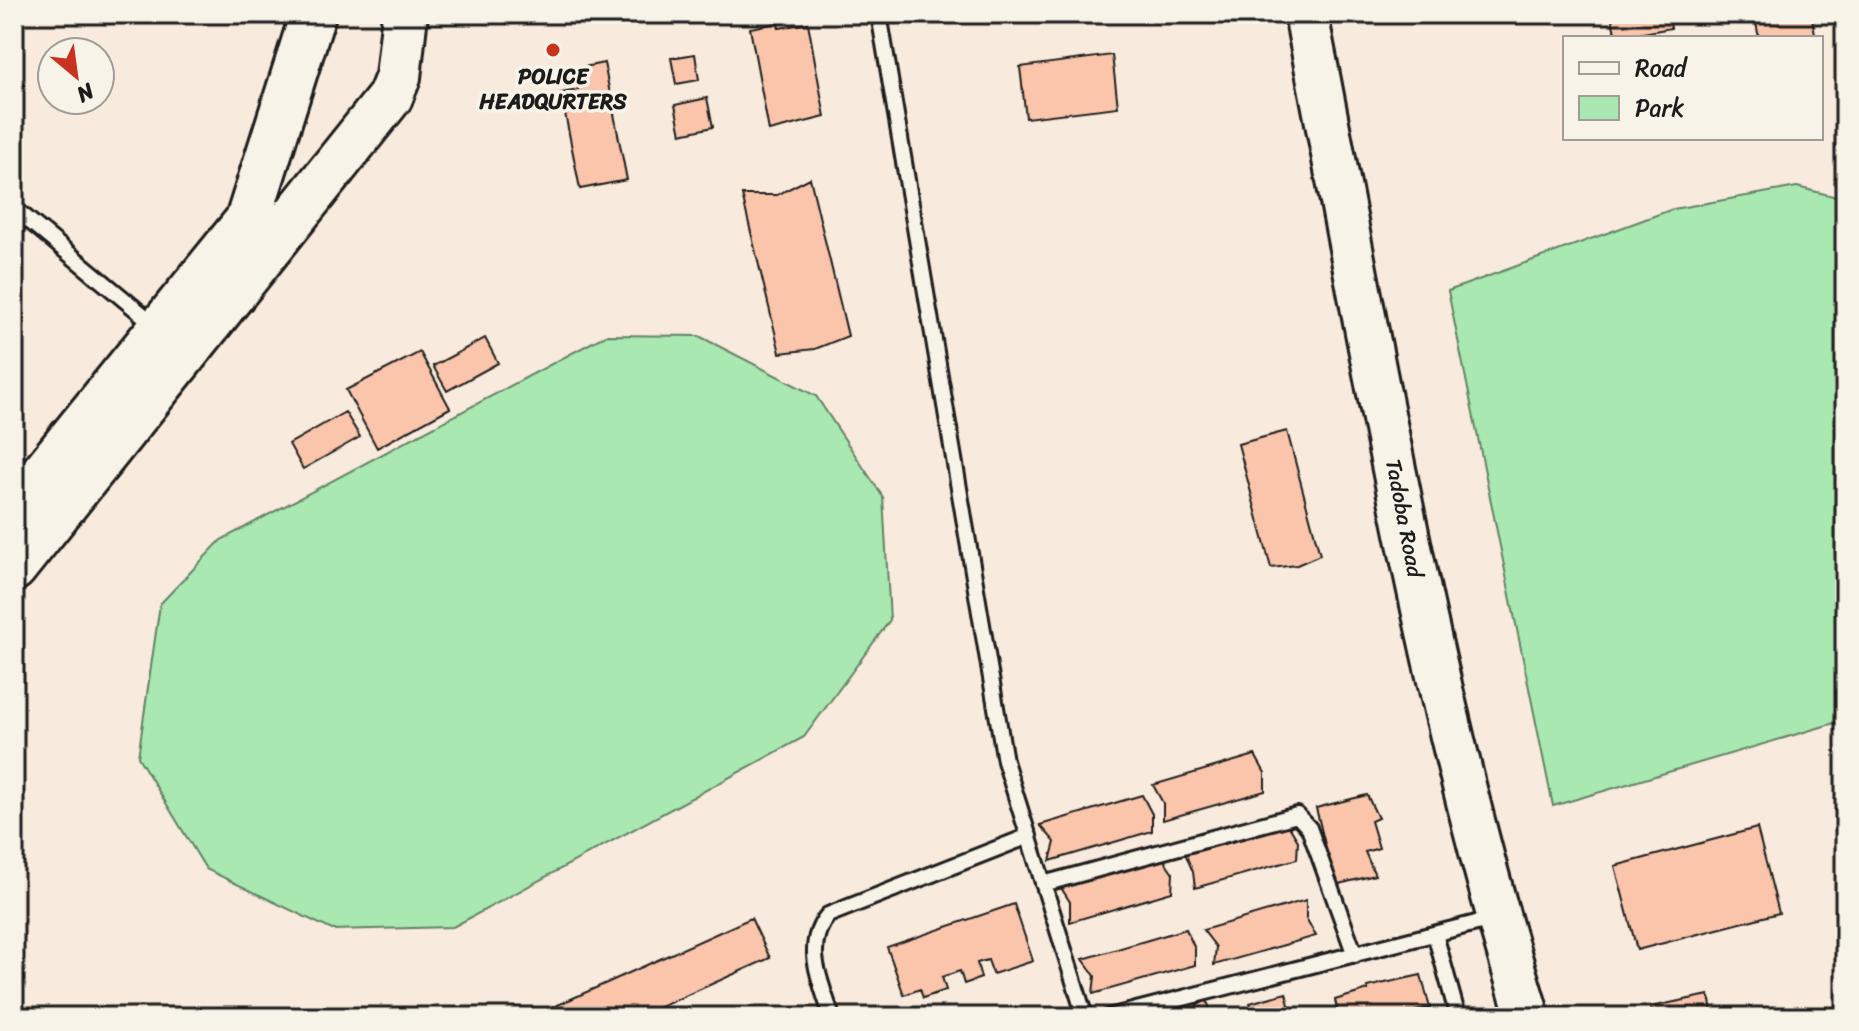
<svg xmlns="http://www.w3.org/2000/svg" width="1859" height="1031" font-family="Sriracha,sans-serif">
  <rect width="100%" height="100%" fill="#f8eadc"/>
  <filter id="ink" filterUnits="userSpaceOnUse"><feTurbulence type="fractalNoise" baseFrequency=".0125" numOctaves="2"/><feDisplacementMap in="SourceGraphic" scale="16" xChannelSelector="R" yChannelSelector="G"/><feConvolveMatrix kernelMatrix="1 2 1 2 8 2 1 2 1" color-interpolation-filters="sRGB"/></filter>
  <g filter="url(#ink)">
    <path fill="#a9e8b0" stroke="#628266" stroke-width="2" d="M1797,187l48,12v521l-292,86 -105,-515 225,-82z
      M606,335l93,1 117,60 67,101 7,123 -86,117 -351,190 -121,3 -126,-61 -68,-112 22,-153 61,-64z"/>
    <path fill="#fac5ab" stroke="#1c1c1c" stroke-width="2" d="M1611,14h57l3,14 -55,10z
      M1801,14h10l5,24h-57l-3,-15z
      M778,23l1,5 29,-5 17,94 -56,14 -19,-103z
      M695,54l4,26 -23,4 -5,-26z
      M1112,55l6,52 -92,11 -6,-51z
      M604,63l23,117 -47,9 -19,-96 17,-3 -4,-21z
      M707,98l6,29 -32,7 -6,-29z
      M810,178l38,158 -33,13 -35,4 -38,-158h35z
      M485,338l13,25 -51,28 -14,-25z
      M420,352l30,56 -73,40 -31,-58z
      M345,412l15,25 -57,32 -14,-25z
      M1287,431l33,124 -23,10 -26,3 -33,-124z
      M1255,755l10,18v18l-102,29v-17l-10,-18z
      M1142,795l10,19v17l-102,30 5,-19 -15,-17z
      M1367,795l11,23 -7,3 8,27 -14,4 10,23 -40,10 -19,-77z
      M1287,823l11,18 -1,18 -102,29 -2,-16 -8,-19z
      M1757,828l22,85 -142,37 -22,-84z
      M1162,857l11,16 -1,19 -102,30v-20l-10,-16z
      M1306,900v18l10,18 -102,29 2,-18 -13,-17z
      M1014,904l19,57 -40,13 -5,-14 -11,3 4,15 -17,6 -4,-13 -18,6 4,13 -23,8 -3,-9 -16,6 -17,-48z
      M751,918l19,40 -132,59h-107z
      M1186,929l9,20v16l-102,29 2,-18 -12,-17z
      M1421,975l9,33 -31,6v3h-60l-4,-17 33,-10 -1,-3z
      M1286,993l6,24h-38l-4,-14z
      M1709,995l4,22h-61l-2,-10z
      M1207,1000l5,17h-38l-2,-7 19,-1z"/>
    <g fill="none" stroke-linecap="round" stroke-linejoin="round">
      <defs>
        <path id="service" d="M879,14l126,747 80,256
          M14,208l141,117
          M1043,884l254,-69 12,13 46,127
          M1435,934l23,83
          M832,1017c-11,-35 -30,-71 -4,-102l201,-79
          M1109,1017l387,-99"/>
        <path id="primary" d="M1306,14c66,335 121,676 222,1003"/>
        <path id="trunk" d="M14,509l234,-289 65,-206
          M14,568l376,-471 8,-20 7,-63"/>
      </defs>
      <use href="#service" stroke="#1c1c1c" stroke-width="20"/>
      <use href="#primary" stroke="#1c1c1c" stroke-width="48"/>
      <use href="#trunk" stroke="#1c1c1c" stroke-width="50"/>
      <use href="#service" stroke="#f7f3e8" stroke-width="14"/>
      <use href="#primary" stroke="#f7f3e8" stroke-width="42"/>
      <use href="#trunk" stroke="#f7f3e8" stroke-width="44"/>
    </g>
  </g>
  <circle fill="#c8321e" stroke="#f7f3e8" stroke-width="3" cx="553" cy="50" r="8"/>
  <g text-anchor="middle" stroke-width="7" stroke-linejoin="round" paint-order="stroke">
    <g font-size="22" font-weight="bold" fill="#1c1c1c" stroke="#f7f3e8">
      <text x="553" y="84">POLICE<tspan x="553" dy="25">HEADQURTERS</tspan></text>
    </g>
    <g font-size="22" fill="#1c1c1c" stroke="#f7f3e8">
      <text transform="translate(1405 518) rotate(79)" y="8">Tadoba Road</text>
    </g>
  </g>
  <rect width="1859" height="1031" fill="none" stroke="#f7f3e8" stroke-width="48"/>
  <rect x="24" y="24" width="1811" height="983" fill="none" stroke="#1c1c1c" stroke-width="3" filter="url(#ink)"/>
  <rect x="1563" y="36" width="260" height="104" fill="#f7f3e8" stroke="#9f9d96" stroke-width="2"/>
  <rect x="1579" y="62" width="40" height="12" fill="#f7f3e8" stroke="#9f9d96" stroke-width="2"/>
  <text x="1635" y="76" font-size="24" fill="#1c1c1c">Road</text>
  <rect x="1579" y="96" width="40" height="24" fill="#a9e8b0" stroke="#9f9d96" stroke-width="2"/>
  <text x="1635" y="116" font-size="24" fill="#1c1c1c">Park</text>
  <g transform="translate(76 76) rotate(151)"><circle r="38" fill="#f7f3e8" stroke="#9f9d96" stroke-width="2"/>
  <path d="M0-6L14 30L0 20L-14 30Z" fill="#c8321e"/>
  <text y="-12" font-size="22" font-weight="bold" text-anchor="middle" fill="#1c1c1c">N</text>
  </g>
</svg>
